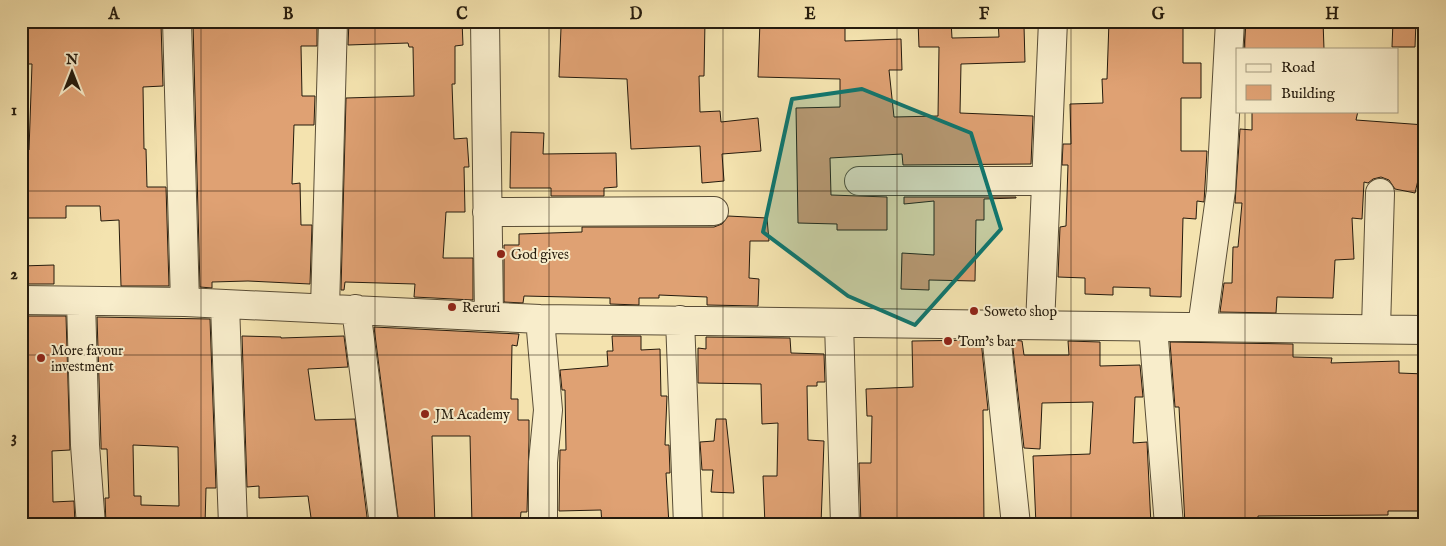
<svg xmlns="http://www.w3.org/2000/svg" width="1446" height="546" font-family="'IM FELL English',serif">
  <rect width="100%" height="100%" fill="#f4e3af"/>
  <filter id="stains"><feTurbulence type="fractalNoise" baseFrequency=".004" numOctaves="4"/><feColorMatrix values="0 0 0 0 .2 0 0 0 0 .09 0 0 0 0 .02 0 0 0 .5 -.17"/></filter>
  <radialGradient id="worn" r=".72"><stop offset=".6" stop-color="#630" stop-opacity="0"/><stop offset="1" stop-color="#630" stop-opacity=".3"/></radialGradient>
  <path fill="#dfa173" stroke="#251b0d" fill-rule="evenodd" d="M21,21h135v3h5l2,62 -20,1 1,62h2l1,38h19l3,99h-48l-2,-66 -18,1 -1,-15h-34v12h-45v-68h8l3,-86h-11z
    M205,21h112v25h-16l1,50h13l-1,29h-20l-2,59 8,-1 1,42h11l-2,59 -62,-3 -36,1v6l-12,-1 -7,-264z
    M349,21h113l1,24 -8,1v38h-3l2,55 13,-1 2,29h-5l1,45h-19l-3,46h30v42l-59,-3 1,-13 -70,-2 -1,8h-3l5,-192 68,-2 -1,-49h-4l-1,-4 -60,2z
    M617,21h88l-1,55h-5l1,36 20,-1 1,11 37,-4 3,33 -39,3 2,27 -22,2 -2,-37 -69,3 -4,-70 -68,-2 2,-49h56z
    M760,21h85v20l56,-2 1,31h-13l5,47 44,-1 1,-69h-20l-1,-26h33l1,17 47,-1 -1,-16h23v5h3l1,36 -64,2 -1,49 73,3 -2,48 -128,1 -1,-11 -72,4 1,37 56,2v33h-50v-6l-39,-1 -2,-115 44,-1v-28l-82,-2z
    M1109,21h74v42h18v35h-20v53h26l-3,51 -7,-1 -1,18 -13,-1 -2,79 -31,-1v-8l-37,-1v8l-28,-1v-16l-27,-1 2,-50 6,-1 2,-61h-6l1,-21h8l-1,-40 33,-1 -1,-24h5z
    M1246,21h77l1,28h-80z
    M1393,21h23l-1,26h-23z
    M1252,111h106l-2,9 69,5v25l-10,43 -20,-4 -6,-9 -8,-3 -8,2 -5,4 -4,-1 -2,37 -10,-1 2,41 -19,1 -2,38 -56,-1 -1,16 -56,-1 4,-29h8l1,-36h5l4,-44h-7l5,-74 12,1z
    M511,132l33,1 -1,21 73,-1 1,34 -13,1v8h-53v-8h-41z
    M904,197h112v1l-32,1v21h-8l-1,61 -46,-1v10l-28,-1 1,-36 32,2v-54l-30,3z
    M728,216l39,2 2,23h-19l-1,37 10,1 -1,27 -51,-1v-8l-48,-2v3h-20v7l-29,-1v-6l-86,-2 -1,7 -19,-1v-57h15v-11l63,-2v-5h132l8,-3z
    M54,265v19h-33v-18z
    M21,316h45l4,134 -18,1 1,51 21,-1 1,24h-54v-108l3,-54 -3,1z
    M97,317l113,2 6,169h-10l-1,37h-99l-1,-27h4l-2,-49h-6v-5zM133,445l45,2 1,59 -38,-1v-9h-7z
    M374,327l145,7 -2,12 -5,-1 -1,54h7v21h11v20l-2,72h-6l-1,11 -30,-1v3h-18l-2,-89h-38l3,89h-36z
    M242,336l39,1v1l63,-2 4,31 -40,2 7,51 40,-1 13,106h-56l-4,-29 -49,2v-12l-12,1z
    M612,336h29v14l19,-1 1,47h6l-2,49h4l1,28h-4l3,52h-67l-1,-15 -42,1 1,-61h6l-1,-60h-3l-2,-20 48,-4 -1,-15h6z
    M706,337l84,1 1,15 33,1 1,28h-8v4h-10l1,54 16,1 -3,84h-56l-2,-49h14l1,-53 -16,1 -1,-40 -63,-1v-35l8,1z
    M981,340l7,70h-5l1,115h-123l-2,-62h12l1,-47h-5l-1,-27 47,-2 -1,-46z
    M1012,340l10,1 2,14h45l-1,-14 32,1v24l40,-1 3,32h-8l-2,46 14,-1 4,83h-115l-3,-69 57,-2 3,-52 -51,1 -2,46 -16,-1z
    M1170,342l123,2v13l39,1 -1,5 68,-2v12l26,1v137h-37v4l-130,1v9h-73l-6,-118h-4z
    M716,419h10l8,74 -23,-1 2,-22h-11l-2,-28 14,-1z"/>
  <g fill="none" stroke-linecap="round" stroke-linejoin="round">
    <defs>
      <path id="minor" d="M177,21l8,281
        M485,21l4,295
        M859,181h187
        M487,212l227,-1
        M21,300l164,2 355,17 885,11
        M81,301l4,144 6,80
        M225,305l8,220
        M325,308l8,-287
        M356,309l28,216
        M540,319l8,91 -5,52v63
        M680,320l8,205
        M839,323l6,202
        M995,324l21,201
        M1040,325l13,-304
        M1153,327l16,198
        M1202,327l19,-137 9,-169
        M1376,328l4,-135"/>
    </defs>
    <use href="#minor" stroke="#594d36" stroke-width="30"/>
    <use href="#minor" stroke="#f8edcb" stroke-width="28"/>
  </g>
  <path fill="#0f766e" fill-opacity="0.2" stroke="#0f766e" stroke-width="4" stroke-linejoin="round" d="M862,89l109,44 30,96 -86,96 -67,-29 -85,-64 29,-133z"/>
  <path fill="none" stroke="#251b0d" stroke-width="1" stroke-opacity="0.55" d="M201,21v504M375,21v504M549,21v504M723,21v504M897,21v504M1071,21v504M1245,21v28M1245,111v414M21,191h1404M21,355h1404"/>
  <g fill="#8f2418" stroke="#f8edcb" stroke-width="2">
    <circle cx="501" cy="254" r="5"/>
    <circle cx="452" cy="307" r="5"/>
    <circle cx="974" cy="311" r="5"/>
    <circle cx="948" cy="341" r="5"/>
    <circle cx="41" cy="358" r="5"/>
    <circle cx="425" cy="414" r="5"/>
  </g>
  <g text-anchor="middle" stroke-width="4" stroke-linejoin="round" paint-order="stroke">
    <g font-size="14" fill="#251b0d" stroke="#f8edcb" text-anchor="start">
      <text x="511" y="259">God gives</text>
      <text x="462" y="312">Reruri</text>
      <text x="984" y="316">Soweto shop</text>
      <text x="958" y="346">Tom's bar</text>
      <text x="51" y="355">More favour<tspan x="51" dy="16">investment</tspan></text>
      <text x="435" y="419">JM Academy</text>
    </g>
  </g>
  <rect width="1446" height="546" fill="none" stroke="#f4e3af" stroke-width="55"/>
  <rect x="1236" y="48" width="162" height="65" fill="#f8edcb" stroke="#a4997f"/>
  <rect x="1246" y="64" width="25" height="8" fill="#f8edcb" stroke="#a4997f"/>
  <text x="1281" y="72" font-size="15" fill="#251b0d">Road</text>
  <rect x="1246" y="85" width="25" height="15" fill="#dfa173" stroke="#a4997f"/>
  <text x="1281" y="98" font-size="15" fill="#251b0d">Building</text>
  <g transform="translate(72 72)" stroke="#f8edcb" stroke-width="4" paint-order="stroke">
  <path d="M0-4L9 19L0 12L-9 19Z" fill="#251b0d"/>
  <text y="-8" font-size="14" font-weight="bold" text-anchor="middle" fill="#251b0d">N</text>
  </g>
  <rect x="28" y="28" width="1390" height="490" fill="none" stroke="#251b0d" stroke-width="2"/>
  <g font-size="16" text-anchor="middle" font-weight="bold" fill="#251b0d">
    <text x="114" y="19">A</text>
    <text x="288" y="19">B</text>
    <text x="462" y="19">C</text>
    <text x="636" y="19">D</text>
    <text x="810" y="19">E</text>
    <text x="984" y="19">F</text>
    <text x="1158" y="19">G</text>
    <text x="1332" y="19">H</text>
    <text x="14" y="115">1</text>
    <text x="14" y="279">2</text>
    <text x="14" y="442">3</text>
  </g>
  <rect width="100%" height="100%" filter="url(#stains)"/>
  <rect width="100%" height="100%" fill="url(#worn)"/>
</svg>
